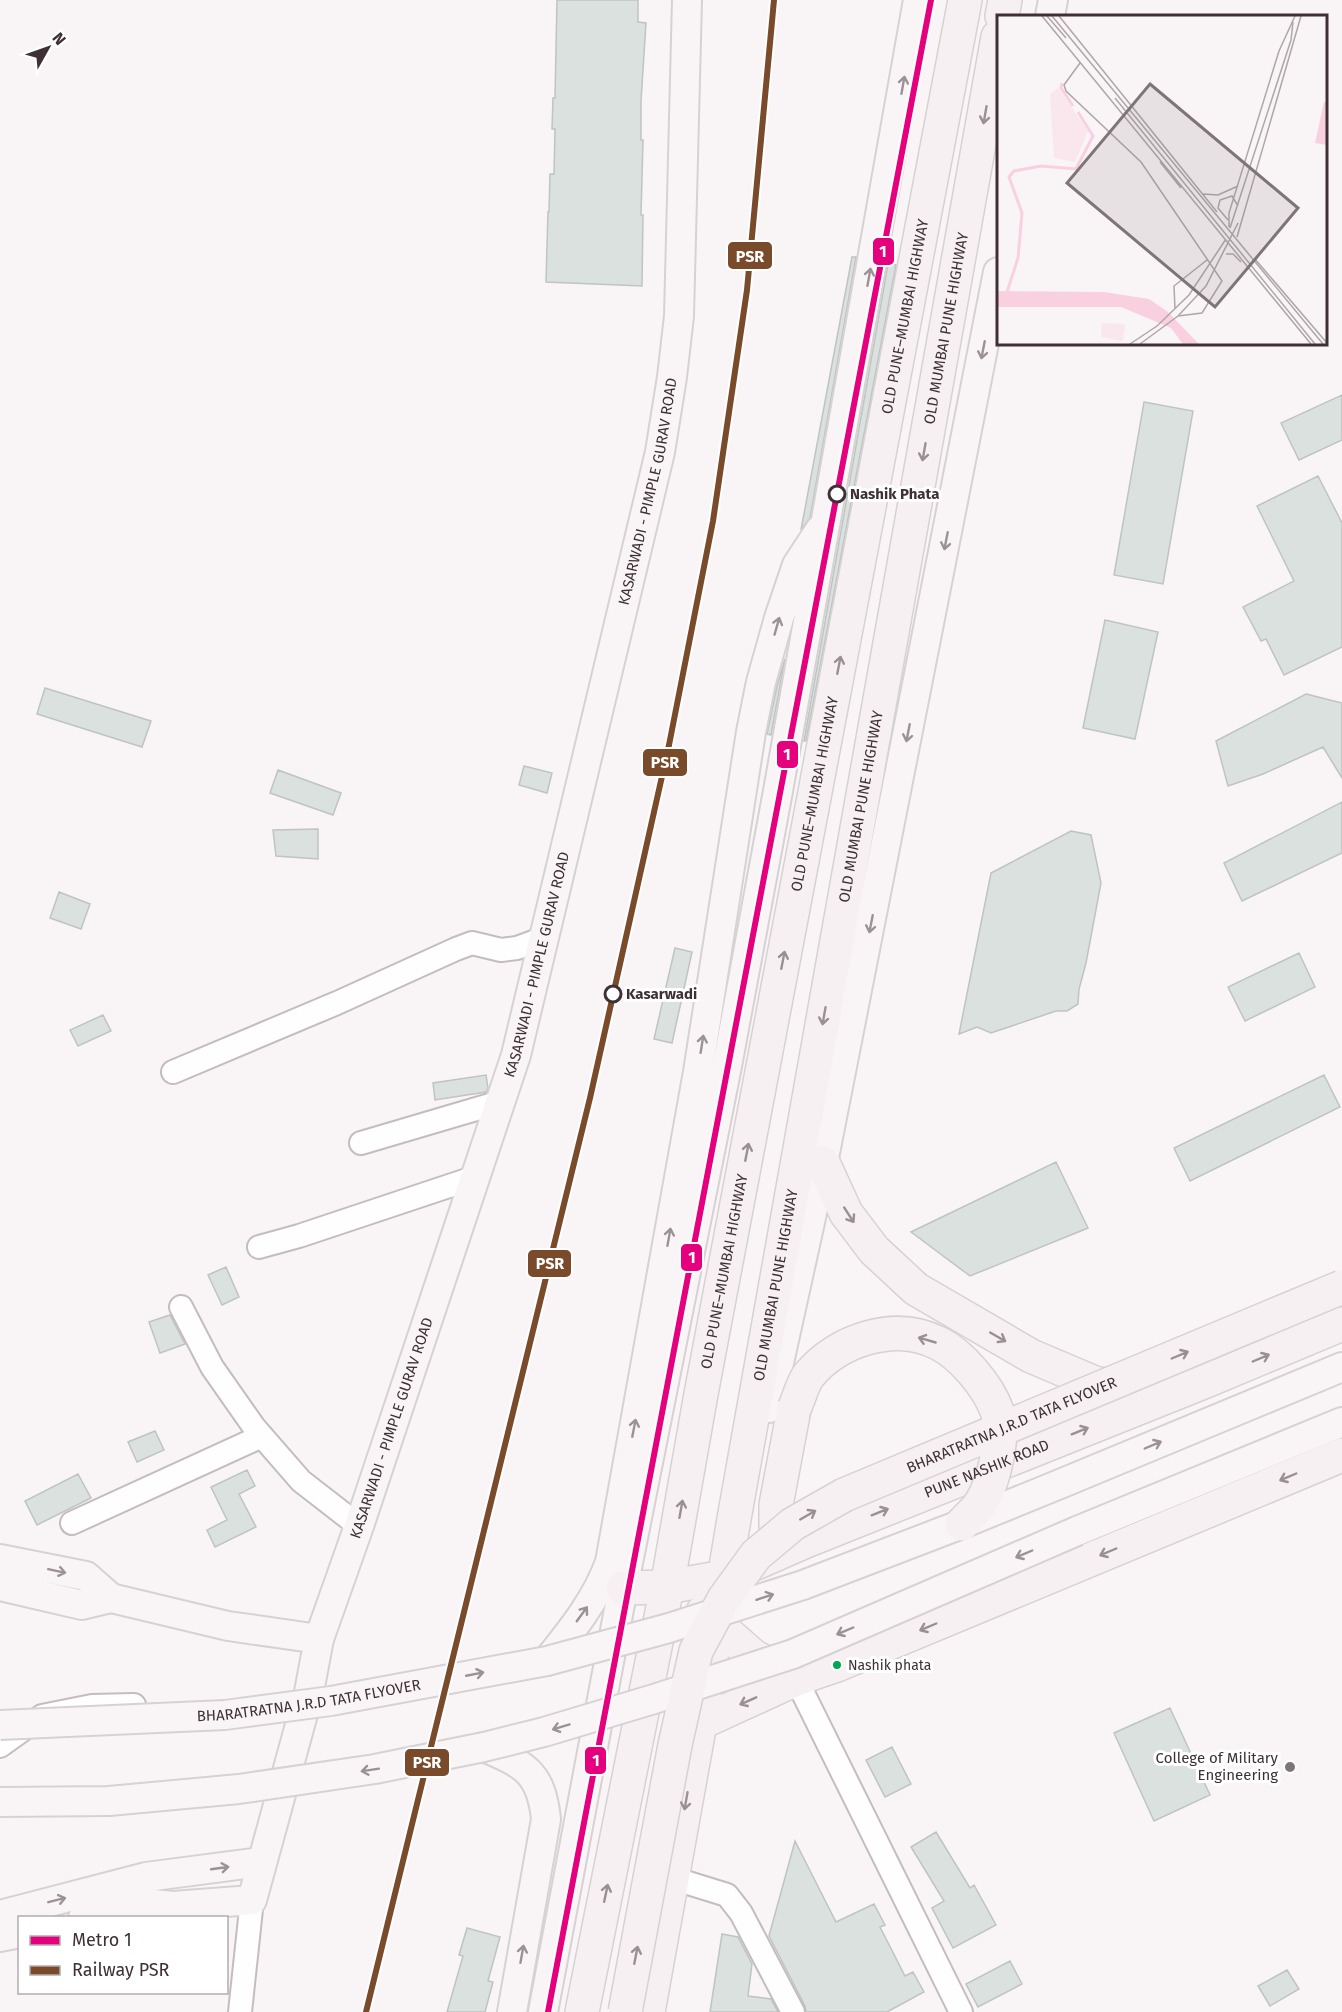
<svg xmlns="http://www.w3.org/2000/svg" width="1342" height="2012" font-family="'Fira Sans',sans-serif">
  <rect width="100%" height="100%" fill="#f9f5f7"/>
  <path fill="#dae1df" stroke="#bec4c2" stroke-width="1.5" d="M557,0h81v22l8,1 -5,78v39h2l-2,75h2l-1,71 -96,-4 2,-70h1l1,-38h4l1,-45h-3l1,-31h2z
    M852,257h4l-46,261 -9,12z
    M888,264l8,1 -90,476h-2z
    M1342,395v45l-43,20 -18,-37z
    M1144,402l49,9 -30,173 -49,-9z
    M1318,476l24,47v124l-58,28 -18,-36 -5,2 -18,-34 51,-26 -37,-75z
    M1105,620l53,12 -23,107 -52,-11z
    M785,659l-14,76 -4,-1 10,-48z
    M45,688l106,33 -9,26 -105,-33z
    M1306,694l36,9v75l-19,-31 -60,27 -35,12 -12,-45z
    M524,766l28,7 -5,20 -28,-8z
    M278,770l63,23 -8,22 -63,-22z
    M1342,802v51l-100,48 -18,-38z
    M318,829v30l-42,-3 -3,-26z
    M1071,831l20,4 10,48 -15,80 -7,26 -1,15 -11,7h-11l-65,22 -14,-6 -18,7 32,-161z
    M59,892l31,12 -9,25 -31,-11z
    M675,948l17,4 -20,91 -18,-4z
    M1299,953l16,34 -70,34 -17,-34z
    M103,1015l8,16 -33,15 -8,-16z
    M486,1075l2,13 -2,4 -51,8 -2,-17z
    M1324,1075l16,32 -150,74 -16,-33z
    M1056,1162l32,66 -118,48 -59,-44z
    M226,1267l13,30 -17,8 -14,-30z
    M170,1315l15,29 -25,9 -11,-31z
    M155,1431l9,19 -27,12 -9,-20z
    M247,1470l8,16 -16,8 17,33 -41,20 -8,-17 20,-10 -16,-33z
    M78,1474l13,24 -54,27 -12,-24z
    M1170,1708l40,87 -56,26 -40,-88z
    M892,1747l19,37 -26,13 -19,-37z
    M936,1832l34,56 4,-3 22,40 -43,23 -21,-40 12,-7 -33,-54z
    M795,1841l41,81 38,-18 11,21 -5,2 25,49 8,-4 11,20 -37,20h-81l-1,-6 -36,-70z
    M467,1928l33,9 -12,44 5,1 -8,30h-38l16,-56 -4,-1z
    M722,1934l16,3 14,27 -4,32 23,3 7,13h-68z
    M1010,1961l12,23 -44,23 -12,-23z
    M1287,1970l12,19 -29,17 -12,-20z"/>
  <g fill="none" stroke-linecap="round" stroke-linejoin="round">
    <defs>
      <path id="minor" d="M173,1072l164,-69 119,-54 16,-6 29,7 16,-2 27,-10
        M361,1143l139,-41
        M259,1247l40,-11 177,-59
        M181,1307l31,60 42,60 47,54 58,45
        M72,1523l190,-87
        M796,1679l165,333
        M0,1746l42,-30 50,-10 42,-1
        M672,1878l55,17 14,18 52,99
        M240,2012l12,-112"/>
      <g id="major">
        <path d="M1050,16l3,-16"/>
        <path d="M769,1408l54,-245 175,-891"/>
        <path d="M1060,1484l282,-117"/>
        <path d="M1077,1531l265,-109"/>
        <path d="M0,1559l86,17 25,22 117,28 91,13"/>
        <path d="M0,1586l82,19 29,-7"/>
        <path d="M547,1661c25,-31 50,-62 63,-99l88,-490 53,-340 10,-50 18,-64 18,-53 23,-35"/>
        <path d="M484,1747c41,18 57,25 62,72l-34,193"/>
        <path d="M0,1915l146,-38 115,-15"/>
        <path id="s1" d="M83,1918l60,-15 30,3 79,-6 57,-208 10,-53 40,-113 157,-471 144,-603 12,-75 7,-61 8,-316"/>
        <path d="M0,1937l20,-4"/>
        <path d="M543,2012l80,-424 104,-522 51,-275 140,-791"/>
      </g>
      <g id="highway">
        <path d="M1002,16l3,-16"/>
        <path d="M823,1163l23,50 28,37 42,39 115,67 66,28 28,2"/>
        <path d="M776,1554v-49l18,-96"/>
        <path id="s2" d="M623,1588l44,-1 57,-10 82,-36 400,-160 136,-57"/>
        <path d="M703,1612l50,44 36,19"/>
        <path d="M700,1723l96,-44 41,-14 505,-210"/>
        <path id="s3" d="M582,2012l85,-425 34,-193 264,-1394"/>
        <path id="s4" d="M648,2012l52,-289 34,-204 264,-1482"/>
      </g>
    </defs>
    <use href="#minor" stroke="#c5bcbf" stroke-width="26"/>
    <use href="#major" stroke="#d6d2d3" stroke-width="32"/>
    <use href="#highway" stroke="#d6d2d3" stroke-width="36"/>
    <use href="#minor" stroke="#fefefe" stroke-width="22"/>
    <use href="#major" stroke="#f9f5f7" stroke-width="28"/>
    <use href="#highway" stroke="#f6f0f2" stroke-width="33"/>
    <defs>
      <g id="major-bridge">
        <path id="s5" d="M0,1725l225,-10 106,-14 216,-40 122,-33 134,-43 159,-61 98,-40"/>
        <path d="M0,1802l109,-1 130,-12 136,-20 109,-22 60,-15 110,-33 139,-45 284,-123"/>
      </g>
      <g id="highway-bridge">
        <path d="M794,1409c5,-10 8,-25 15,-34 29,-35 86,-54 129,-32 23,11 50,43 59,68 8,24 -3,71 -16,92 -5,8 -13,14 -19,21"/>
        <path id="s6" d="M625,2012l50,-267 21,-94 28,-52 32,-44 37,-31 51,-29 498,-208"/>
      </g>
    </defs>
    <use href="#major-bridge" stroke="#d6d2d3" stroke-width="32" stroke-linecap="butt"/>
    <use href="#highway-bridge" stroke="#d6d2d3" stroke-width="36" stroke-linecap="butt"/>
    <use href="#major-bridge" stroke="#f9f5f7" stroke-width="28"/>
    <use href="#highway-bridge" stroke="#f6f0f2" stroke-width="33"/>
    <defs>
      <path id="rail-1" d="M366,2012l224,-914 79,-353 44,-224 34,-231 27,-290"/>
    </defs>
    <use href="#rail-1" stroke="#fff" stroke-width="10"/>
    <use href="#rail-1" stroke="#7a4b2a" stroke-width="6"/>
    <defs>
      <path id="metro-1" d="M548,2012l383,-2012"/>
    </defs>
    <use href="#metro-1" stroke="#fff" stroke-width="10"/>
    <use href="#metro-1" stroke="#e5007d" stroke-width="6"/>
  </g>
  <defs><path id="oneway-shaft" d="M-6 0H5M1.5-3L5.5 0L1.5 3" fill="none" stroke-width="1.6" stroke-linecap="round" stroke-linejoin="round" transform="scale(1.5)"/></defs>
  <g stroke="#9c9296">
    <use href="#oneway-shaft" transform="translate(903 85) rotate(-80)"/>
    <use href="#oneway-shaft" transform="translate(869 277) rotate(-80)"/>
    <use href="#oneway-shaft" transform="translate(983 350) rotate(101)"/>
    <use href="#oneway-shaft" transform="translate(946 541) rotate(101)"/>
    <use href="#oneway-shaft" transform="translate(777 626) rotate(-74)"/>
    <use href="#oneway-shaft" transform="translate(908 733) rotate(101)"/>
    <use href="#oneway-shaft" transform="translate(871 924) rotate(101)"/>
    <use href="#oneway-shaft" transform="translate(702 1044) rotate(-81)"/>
    <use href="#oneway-shaft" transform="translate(669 1237) rotate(-80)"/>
    <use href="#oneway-shaft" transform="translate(634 1428) rotate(-79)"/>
    <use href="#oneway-shaft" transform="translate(1153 1445) rotate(-23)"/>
    <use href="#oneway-shaft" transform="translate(1024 1554) rotate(157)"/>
    <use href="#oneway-shaft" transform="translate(57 1571) rotate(12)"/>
    <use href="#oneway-shaft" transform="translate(765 1597) rotate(-18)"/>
    <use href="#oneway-shaft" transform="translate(582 1614) rotate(-54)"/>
    <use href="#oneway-shaft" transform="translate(845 1631) rotate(157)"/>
    <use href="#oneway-shaft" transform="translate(475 1674) rotate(-11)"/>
    <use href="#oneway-shaft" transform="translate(561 1727) rotate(163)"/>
    <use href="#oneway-shaft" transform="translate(370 1770) rotate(171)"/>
    <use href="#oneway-shaft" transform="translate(220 1868) rotate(-8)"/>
    <use href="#oneway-shaft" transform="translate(57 1900) rotate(-14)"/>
    <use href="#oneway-shaft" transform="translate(522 1954) rotate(-80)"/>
  </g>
  <g stroke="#9a9094">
    <use href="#oneway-shaft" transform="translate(985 115) rotate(100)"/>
    <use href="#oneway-shaft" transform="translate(924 452) rotate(100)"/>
    <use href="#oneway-shaft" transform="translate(839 665) rotate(-79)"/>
    <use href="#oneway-shaft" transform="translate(783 960) rotate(-79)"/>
    <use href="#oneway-shaft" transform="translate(824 1016) rotate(100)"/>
    <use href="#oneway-shaft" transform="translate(747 1152) rotate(-79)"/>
    <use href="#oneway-shaft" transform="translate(849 1215) rotate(57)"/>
    <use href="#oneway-shaft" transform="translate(998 1337) rotate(30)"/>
    <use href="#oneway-shaft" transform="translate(927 1340) rotate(-164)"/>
    <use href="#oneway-shaft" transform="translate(1180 1355) rotate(-23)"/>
    <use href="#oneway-shaft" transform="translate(1261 1358) rotate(-23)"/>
    <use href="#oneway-shaft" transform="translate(1080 1431) rotate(-22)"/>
    <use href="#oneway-shaft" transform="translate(1288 1477) rotate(157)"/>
    <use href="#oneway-shaft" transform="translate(681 1509) rotate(-80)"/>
    <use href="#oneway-shaft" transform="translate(880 1512) rotate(-22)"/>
    <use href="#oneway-shaft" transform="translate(808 1515) rotate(-30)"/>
    <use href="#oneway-shaft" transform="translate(1108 1552) rotate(157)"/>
    <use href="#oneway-shaft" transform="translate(928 1627) rotate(157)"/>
    <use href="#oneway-shaft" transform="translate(748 1701) rotate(156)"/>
    <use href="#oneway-shaft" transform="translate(686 1801) rotate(100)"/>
    <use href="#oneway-shaft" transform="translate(606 1893) rotate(-78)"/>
    <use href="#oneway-shaft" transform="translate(636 1955) rotate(-79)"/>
  </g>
  <g fill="#fff" stroke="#3e3035" stroke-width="3">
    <circle cx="837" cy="494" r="8"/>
    <circle cx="613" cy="994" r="8"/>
  </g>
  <circle fill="#00a651" stroke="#fff" stroke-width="2" cx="837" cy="1665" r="5"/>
  <circle fill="#7f7579" stroke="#fff" stroke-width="2" cx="1290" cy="1767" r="6"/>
  <g text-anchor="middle" stroke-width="6" stroke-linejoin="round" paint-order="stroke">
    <g font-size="14" fill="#3e3035" stroke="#fff" text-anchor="start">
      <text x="848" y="1670">Nashik phata</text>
    </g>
    <g font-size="15" fill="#3e3035" stroke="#fff">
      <text dy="5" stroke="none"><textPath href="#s3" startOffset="1726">OLD PUNE–MUMBAI HIGHWAY</textPath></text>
      <text dy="5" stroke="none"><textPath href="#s4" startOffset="1710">OLD MUMBAI PUNE HIGHWAY</textPath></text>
      <text dy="5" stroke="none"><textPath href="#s1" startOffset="1636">KASARWADI - PIMPLE GURAV ROAD</textPath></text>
      <text dy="5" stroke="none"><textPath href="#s3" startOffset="1240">OLD PUNE–MUMBAI HIGHWAY</textPath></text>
      <text dy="5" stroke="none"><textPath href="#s4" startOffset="1224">OLD MUMBAI PUNE HIGHWAY</textPath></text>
      <text dy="5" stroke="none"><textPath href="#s1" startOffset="1150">KASARWADI - PIMPLE GURAV ROAD</textPath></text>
      <text dy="5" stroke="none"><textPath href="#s3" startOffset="754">OLD PUNE–MUMBAI HIGHWAY</textPath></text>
      <text dy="5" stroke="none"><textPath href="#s4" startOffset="738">OLD MUMBAI PUNE HIGHWAY</textPath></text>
      <text dy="5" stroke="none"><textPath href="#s6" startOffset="770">BHARATRATNA J.R.D TATA FLYOVER</textPath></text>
      <text dy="5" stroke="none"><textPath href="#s1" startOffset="664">KASARWADI - PIMPLE GURAV ROAD</textPath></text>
      <text dy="5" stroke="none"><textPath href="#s2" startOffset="386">PUNE NASHIK ROAD</textPath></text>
      <text dy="5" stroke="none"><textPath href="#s5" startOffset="310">BHARATRATNA J.R.D TATA FLYOVER</textPath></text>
    </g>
    <g font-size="15" font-weight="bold" fill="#3e3035" stroke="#fff" text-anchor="start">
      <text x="850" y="499">Nashik Phata</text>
      <text x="626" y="999">Kasarwadi</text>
    </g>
    <g font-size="15" fill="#3e3035" stroke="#fff" text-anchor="end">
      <text x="1278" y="1763">College of Military<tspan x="1278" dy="17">Engineering</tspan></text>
    </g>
  </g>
  <g transform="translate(997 15)">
    <rect width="330" height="330" fill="#f9f5f7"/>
    <path d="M105,308l23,1 -2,17 -22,-4z" fill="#fae6ed"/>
    <path d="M61,73l30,43 -13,31 -21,-4 -4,-64z" fill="#fae6ed"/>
    <path d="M327,87h3v43l-12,-2zM0,276l107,1 45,7 19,13 31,32h-16l-12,-16 -50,-21h-124z" fill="#f9d0df"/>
    <path fill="none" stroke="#f9d0df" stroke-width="3" d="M65,68l-1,5 12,18M10,277l11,-34 4,-45 -13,-36 5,-6 27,-5 35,3 17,-33 -15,-24"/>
    <path fill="none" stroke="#aea6a9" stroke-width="1.5" d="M45,1l269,328M50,1l19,22M55,1l271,328M62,1l158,196M83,48l-16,22 2,6 75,71 81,119 -20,32 -24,3M118,83l200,246M163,147l21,26M206,179l15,1 20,-9M231,205l-10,-12 2,-8 12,-4 6,10M232,212v-14l50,-162 16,-35M233,213l61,-188 2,-18M240,222l64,-221M229,239h7l8,8M258,244l72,84M178,294l-1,-23 33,-26M133,329l27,-18 32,-31 37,-56M143,329l38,-28 28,-30 32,-63"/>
    <path fill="#7f7579" fill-opacity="0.15" stroke="#7f7579" stroke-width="3" d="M153,69l148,124 -83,99 -148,-124z"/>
    <rect width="330" height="330" fill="none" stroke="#3e3035" stroke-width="3"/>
  </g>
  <g stroke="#fff" stroke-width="2">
    <rect x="872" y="237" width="23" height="29" rx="6" fill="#e5007d"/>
    <rect x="727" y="241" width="46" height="29" rx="6" fill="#7a4b2a"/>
    <rect x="776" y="740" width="23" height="29" rx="6" fill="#e5007d"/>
    <rect x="642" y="748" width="46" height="29" rx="6" fill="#7a4b2a"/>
    <rect x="680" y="1243" width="23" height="29" rx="6" fill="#e5007d"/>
    <rect x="527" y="1249" width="45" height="29" rx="6" fill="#7a4b2a"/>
    <rect x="584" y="1746" width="23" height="29" rx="6" fill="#e5007d"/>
    <rect x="404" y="1748" width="46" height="29" rx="6" fill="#7a4b2a"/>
  </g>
  <g font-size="16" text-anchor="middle" font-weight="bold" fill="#fff">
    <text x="883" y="257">1</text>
    <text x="750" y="262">PSR</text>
    <text x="787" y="760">1</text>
    <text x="665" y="768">PSR</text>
    <text x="692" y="1263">1</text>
    <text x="550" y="1269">PSR</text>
    <text x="596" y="1766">1</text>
    <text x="427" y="1768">PSR</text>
  </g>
  <rect x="18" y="1916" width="210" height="78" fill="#ffffff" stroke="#b2acae" stroke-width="1.5"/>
  <rect x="30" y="1936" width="30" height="9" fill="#e5007d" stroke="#b2acae" stroke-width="1.5"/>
  <text x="72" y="1946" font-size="18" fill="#3e3035">Metro 1</text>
  <rect x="30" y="1966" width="30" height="9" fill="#7a4b2a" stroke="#b2acae" stroke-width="1.5"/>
  <text x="72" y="1976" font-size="18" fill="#3e3035">Railway PSR</text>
  <g transform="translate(48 48) rotate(50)" stroke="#ffffff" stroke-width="4.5" paint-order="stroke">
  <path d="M0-4.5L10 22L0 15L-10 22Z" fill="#3e3035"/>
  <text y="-9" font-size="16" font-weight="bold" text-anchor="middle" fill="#3e3035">N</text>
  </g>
</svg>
